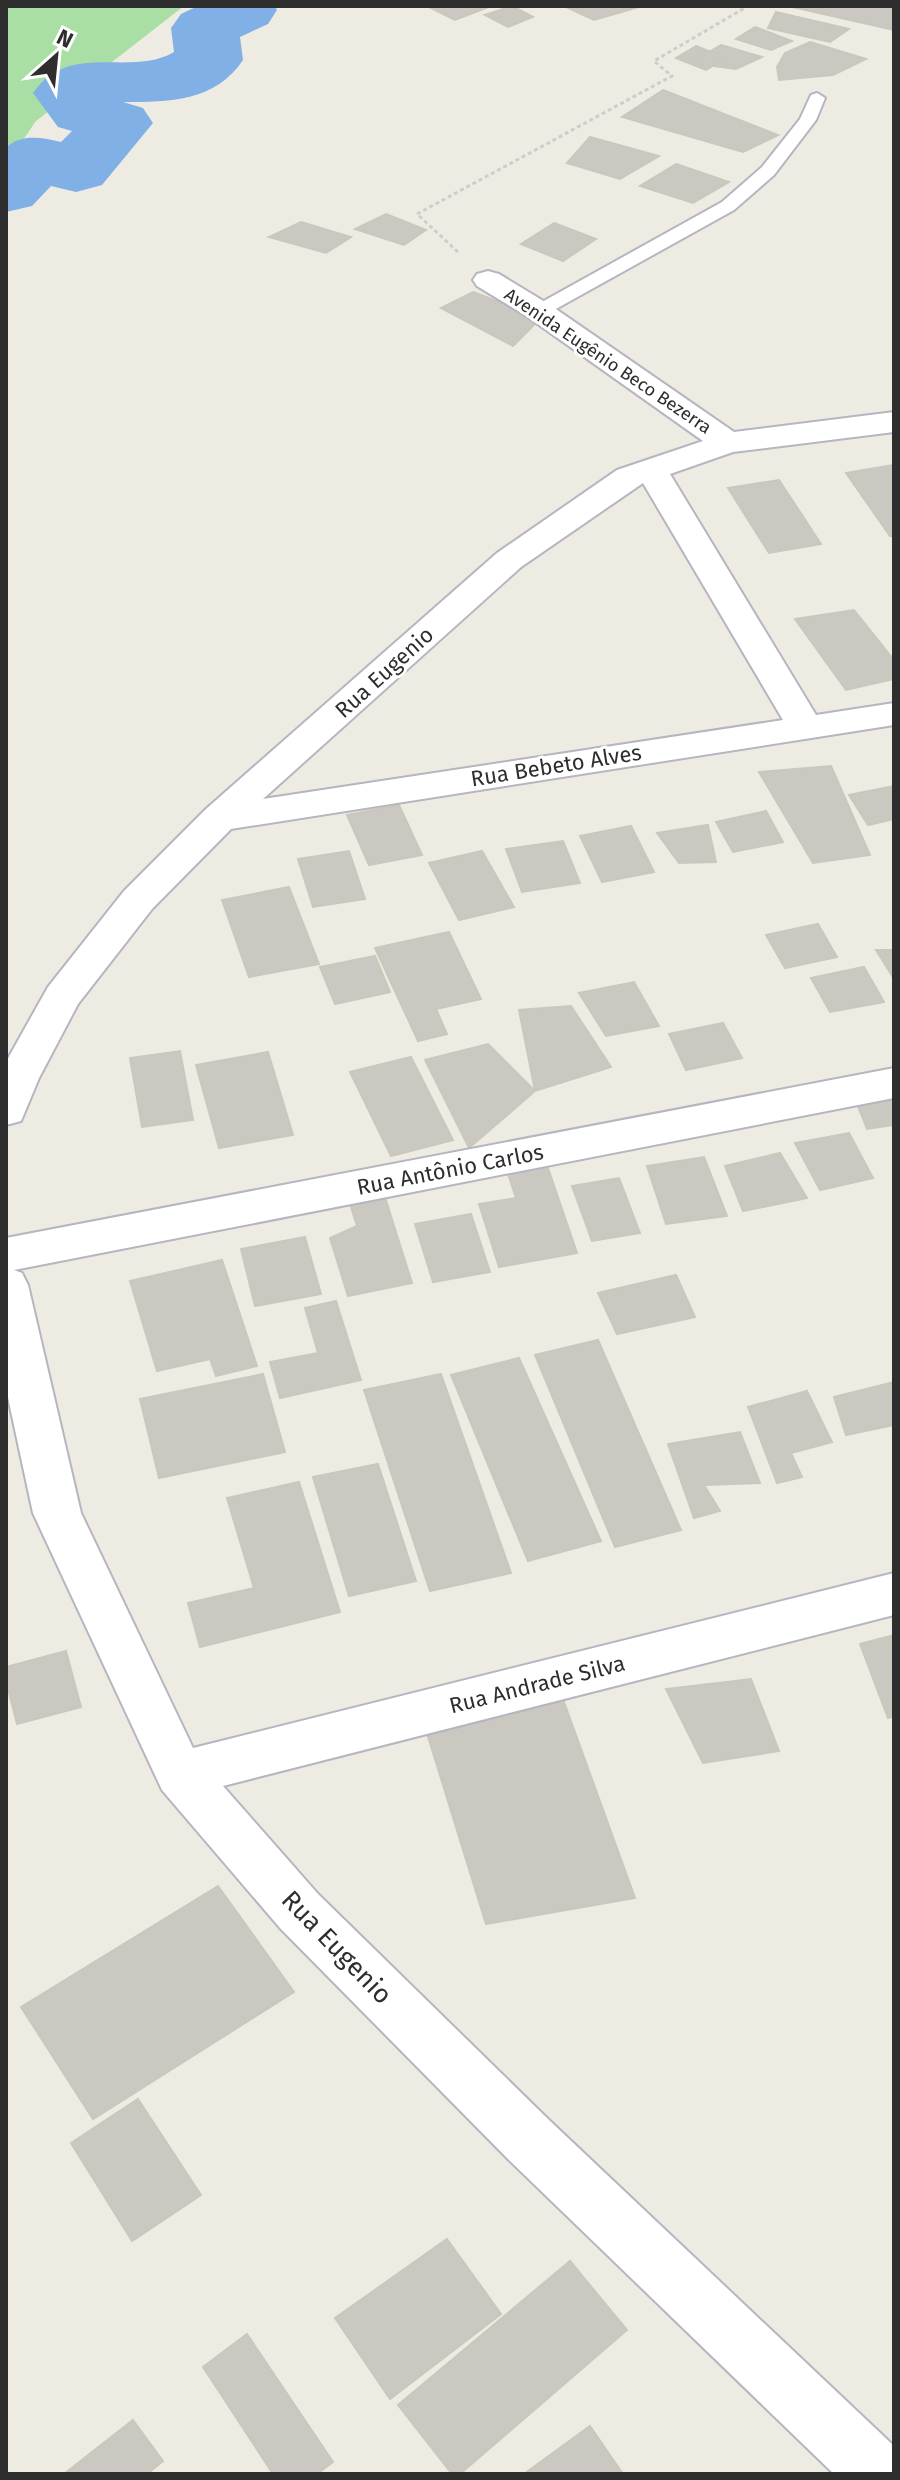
<svg xmlns="http://www.w3.org/2000/svg" width="900" height="2480" font-family="'Fira Sans',sans-serif">
  <rect width="100%" height="100%" fill="#eeece2"/>
  <path fill="#a9dfa4" d="M6,6h178l-148,115 -30,44z"/>
  <g fill="none" stroke-linecap="round" stroke-linejoin="round">
    <path fill="#80b0e5" fill-rule="evenodd" d="M198,6h77l2,4 -9,14 -28,13 3,23c-28,42 -74,42 -120,42l20,6 10,15 -51,62 -26,7 -25,-6 -19,20 -26,6v-64c15,-15 37,-10 55,-6l11,-11 -14,-4 -25,-34c37,-53 97,-15 141,-41l-3,-24 10,-14z"/>
  </g>
  <path fill="#cac8c1" stroke="#c9c8bb" stroke-width="2" d="M427,6h64l-36,14z
    M512,6l21,11 -25,10 -23,-12z
    M564,6h78l-48,14z
    M788,6h106v24z
    M776,12l73,17 -19,13 -62,-14z
    M755,27l37,14 -21,9 -35,-11z
    M810,42l56,17 -33,16 -54,5 -2,-13 8,-14z
    M721,45l41,12 -26,12 -46,-6z
    M696,46l30,12 -20,12 -30,-12z
    M663,90l115,45 -35,17 -121,-35z
    M590,137l69,19 -39,23 -53,-16z
    M676,164l53,18 -36,21 -53,-17z
    M386,214l40,16 -22,15 -49,-16z
    M301,222l50,15 -25,16 -57,-16z
    M554,223l42,16 -33,22 -42,-17z
    M473,292l68,26 -28,28 -72,-38z
    M894,465v71h-4l-44,-63z
    M779,480l42,64 -52,9 -41,-65z
    M854,610l40,50v19l-48,11 -51,-71z
    M831,766l39,89 -57,8 -54,-91z
    M894,786v33l-26,6 -19,-30z
    M399,805l23,50 -53,10 -22,-50z
    M766,811l17,31 -50,10 -17,-30z
    M708,825l8,37 -37,1 -22,-30z
    M631,826l23,46 -52,10 -22,-46z
    M563,841l17,42 -58,9 -16,-43z
    M349,851l16,48 -52,8 -15,-48z
    M482,851l32,56 -55,13 -30,-57z
    M289,887l30,77 -70,13 -27,-77z
    M818,924l19,33 -52,11 -19,-33z
    M449,932l32,67 -45,10 11,25 -29,7 -43,-93z
    M876,950h18v29z
    M375,956l15,36 -55,12 -15,-37z
    M864,967l20,35 -54,10 -19,-34z
    M634,982l25,44 -53,10 -27,-43z
    M571,1006l40,61 -76,24 -16,-81z
    M723,1023l19,35 -56,12 -17,-36z
    M488,1044l47,47 -66,57 -44,-88z
    M180,1051l13,69 -51,7 -12,-69z
    M268,1052l25,83 -74,13 -23,-83z
    M411,1057l42,83 -62,16 -41,-84z
    M894,1089v36l-27,4 -13,-33z
    M849,1133l24,45 -53,12 -25,-47z
    M780,1153l27,45 -64,13 -18,-45z
    M704,1157l23,59 -61,8 -19,-58z
    M547,1165l30,88 -78,14 -20,-63 37,-6 -9,-27z
    M619,1178l21,55 -48,8 -20,-55z
    M384,1194l28,89 -64,13 -18,-58 27,-12 -8,-25z
    M471,1214l19,58 -57,10 -18,-58z
    M305,1237l16,57 -66,12 -14,-57z
    M222,1260l35,106 -41,10 -6,-17 -53,12 -27,-90z
    M676,1275l19,42 -78,17 -19,-41z
    M336,1301l25,79 -81,18 -10,-36 48,-9 -13,-45z
    M598,1340l83,190 -66,17 -80,-192z
    M519,1358l82,183 -73,20 -77,-186z
    M263,1374l22,78 -126,26 -19,-79z
    M441,1374l70,199 -81,18 -66,-201z
    M894,1382v43l-48,10 -12,-38z
    M807,1391l25,51 -41,11 11,24 -25,6 -29,-76z
    M740,1432l20,51 -56,2 16,26 -26,7 -26,-74z
    M378,1464l38,117 -67,15 -36,-119z
    M299,1482l41,130 -140,35 -12,-44 66,-15 -27,-90z
    M894,1635v81l-6,2 -28,-74z
    M66,1651l15,56 -64,17 -11,-43v-14z
    M751,1679l28,72 -76,12 -37,-74z
    M564,1702l71,196 -149,26 -60,-194z
    M218,1886l76,106 -201,127 -72,-112z
    M138,2099l63,96 -69,46 -61,-98z
    M447,2239l54,75 -111,85 -55,-81z
    M570,2261l57,69 -167,144h-8l-54,-69z
    M247,2334l86,128 -16,12h-44l-70,-107z
    M133,2420l30,41 -16,13h-83z
    M590,2426l33,48h-99z"/>
  <g fill="none" stroke-linecap="round" stroke-linejoin="round">
    <defs>
      <path id="service" d="M817,93l8,5 -9,22 -42,55 -40,35 -189,105h-12l-3,-4 3,-4 189,-105 40,-35 38,-48 11,-24z"/>
      <path id="minor" d="M488,271l11,3 51,31 184,127 160,-20v20l-161,20 -63,22 146,241 78,-12v22l-663,104 -79,80 -74,95 -39,74 -18,43 -15,4v-63l42,-75 76,-96 82,-82 291,-256 120,-83 86,-29 -175,-124 -51,-31 -4,-6 4,-6zM643,483l140,237 -520,79 258,-232z
        M894,1068v30l-880,172 8,3 6,12 53,228 112,235 701,-175v42l-671,171 95,108 231,226 345,326v28h-60l-325,-314 -229,-232 -118,-138 -129,-277 -27,-125v-150z"/>
    </defs>
    <use href="#service" stroke="#b6b5c0" stroke-width="4"/>
    <use href="#minor" stroke="#b6b5c0" stroke-width="4"/>
    <path stroke="#cdcdcd" stroke-width="3" stroke-dasharray="4 3" stroke-linecap="butt" d="M458,252l-41,-38 255,-138 -18,-15 94,-55"/>
    <use href="#service" fill="#fff" fill-rule="evenodd"/>
    <use href="#minor" fill="#fff" fill-rule="evenodd"/>
  </g>
  <g text-anchor="middle" stroke-width="6" stroke-linejoin="round" paint-order="stroke">
    <g font-size="18" fill="#2e2e2e" stroke="#fff">
      <text transform="translate(608 361) rotate(34)" y="6">Avenida Eugênio Beco Bezerra</text>
    </g>
    <g font-size="22" fill="#2e2e2e" stroke="#fff">
      <text transform="translate(384 672) rotate(-42)" y="8">Rua Eugenio</text>
      <text transform="translate(556 765) rotate(-9)" y="8">Rua Bebeto Alves</text>
      <text transform="translate(450 1169) rotate(-11)" y="8">Rua Antônio Carlos</text>
      <text transform="translate(537 1684) rotate(-14)" y="8">Rua Andrade Silva</text>
    </g>
    <g font-size="26" fill="#2e2e2e" stroke="#fff">
      <text transform="translate(337 1947) rotate(46)" y="9">Rua Eugenio</text>
    </g>
  </g>
  <rect width="900" height="2480" fill="none" stroke="#2e2e2e" stroke-width="16"/>
  <g transform="translate(56 56) rotate(27)" stroke="#ffffff" stroke-width="6" paint-order="stroke">
  <path d="M0-6L14 30L0 20L-14 30Z" fill="#2e2e2e"/>
  <text y="-12" font-size="22" font-weight="bold" text-anchor="middle" fill="#2e2e2e">N</text>
  </g>
</svg>
